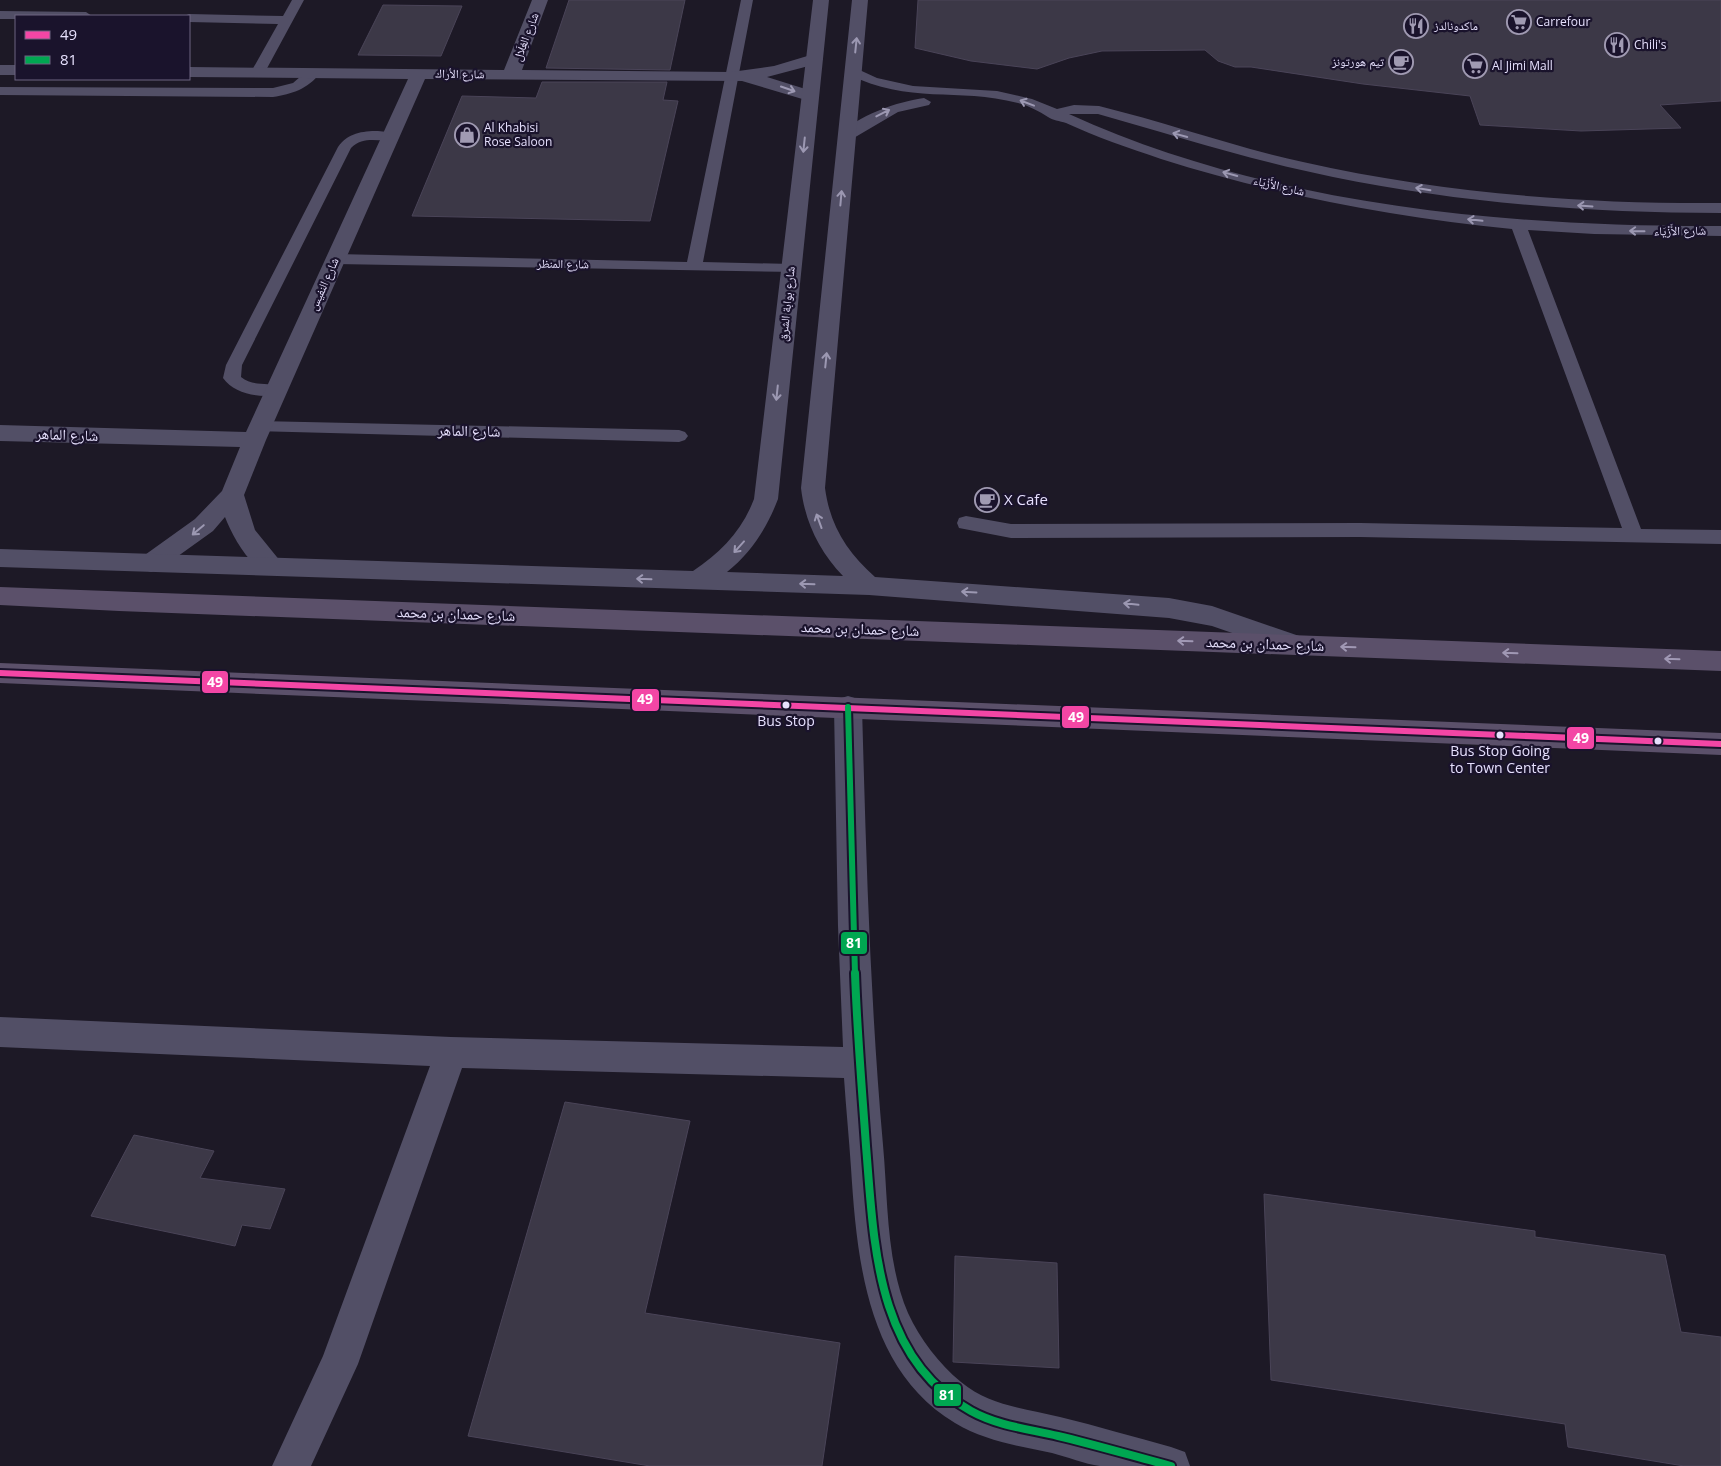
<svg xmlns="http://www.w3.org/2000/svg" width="1721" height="1466" font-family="'Open Sans','Noto Naskh Arabic',sans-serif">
  <rect width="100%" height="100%" fill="#1d1926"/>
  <path fill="#3c3847" stroke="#4a4458" d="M569,0h116l-15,70 -124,-2z
    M918,0h803v101l-61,4 21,23 -100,3 -101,-6 -10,-29 -107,-12 -112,-17h-16l-17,-6 -13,-11 -103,1 -33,7 -32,11 -66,-8 -56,-13z
    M383,5l79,1 -21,50 -83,-1z
    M542,82h125l-4,18 15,1 -28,120 -238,-5 50,-120 74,2z
    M565,1102l125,19 -45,192 195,30 -18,123h-172l-182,-30z
    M134,1135l80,16 -14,27 85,11 -15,40 -28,-4 -7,21 -144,-30z
    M1264,1194l271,37v6l130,18 16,77 40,5v129h-37l-116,-19 -3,-23 -294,-44z
    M955,1256l102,7 2,105 -106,-6z"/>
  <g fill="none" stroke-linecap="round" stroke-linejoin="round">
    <path fill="#524f66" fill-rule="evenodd" d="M292,0h12l-39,72 -7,4 -7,-4 27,-48 -89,-2v-6h-5l5,-2 94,2z
      M741,0h12l-50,262 88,2 8,5 -2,3 -461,-8 -8,-5 8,-5 351,8z
      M0,11l86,1 6,4h-76v3h-16z
      M853,67l24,11 36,8 84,5 35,8 25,10 17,-4 25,1c69,17 135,41 204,56 138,31 278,42 418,41v10c-131,0 -260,-10 -388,-36 -80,-16 -157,-41 -235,-63h-29c199,91 436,113 652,112v10l-127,-2 -66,-4 113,299 80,1v14l-361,-7 -349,1 -52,-10 -2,-5 2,-5 7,-2 45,8 349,-1 262,5 -110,-299c-120,-12 -237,-34 -351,-70 -32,-11 -65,-22 -95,-36 -6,-2 -14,-3 -18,-6 -9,-6 -19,-11 -30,-14 -61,-16 -109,2 -170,-29l-2,-3 2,-3z
      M313,69l7,4c-12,16 -28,21 -47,24l-273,-2v-8l273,1 20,-5 15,-13z
      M924,98l7,4 -2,3 -31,7 -46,27 -5,1 -7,-4c14,-20 60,-35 84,-38z
      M378,131l18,2 2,3c-9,11 -32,-4 -47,12l-109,217 -1,12c12,10 27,5 41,9l3,4 -3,4c-19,5 -47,1 -59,-16l3,-13 112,-218c10,-14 24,-16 40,-16z
      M259,421l420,9 6,2 3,4 -3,4 -6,2 -426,-11 -3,-4 3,-4z"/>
    <path fill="#524f66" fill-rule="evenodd" d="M532,0h16l-26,70 209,2 43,-6 40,-12 6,1 3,4 -3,4 -53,14 48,15 3,4 -3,4 -6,1 -67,-20 -317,-2 -159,361 -22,55 11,35 30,37 -3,6c-26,8 -49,-35 -57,-56l-12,14 -53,38 -9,3 -9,-3 -3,-6 3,-6 53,-38 27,-28 18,-44 -240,-6v-16l246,7 162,-353 -219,-2v-10l315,3z
      M0,65h16v10h-16z
      M848,696l10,3 4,8c4,146 8,292 21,438 5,54 3,117 25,168 12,26 31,51 53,69 29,24 63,26 99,35 37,9 74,20 111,30l14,5 5,14c-27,0 -64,0 -90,0 -16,-2 -32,-9 -48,-13 -33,-7 -67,-12 -97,-30 -88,-53 -98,-162 -104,-255 -2,-30 -5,-60 -7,-90l-382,-10 -104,296 -47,102h-39l51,-110 107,-290 -430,-19v-30l451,20 392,10 -5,-121 -4,-219 4,-8z"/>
    <path fill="#524f66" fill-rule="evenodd" d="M813,0h16l-51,499c-11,29 -27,54 -51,73l116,4c-24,-25 -38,-54 -42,-88l51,-488h16l-43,488c5,38 22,64 50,89l294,21 43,8 93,32 4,7 -4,7 -9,3 -84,-29 -43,-8 -300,-23 -869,-28v-18l693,22c28,-19 49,-40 61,-72z"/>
    <path fill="#5b506a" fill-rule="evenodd" d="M0,587l1721,64v20l-1602,-60 -119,-6z
      M0,663l1721,70v22l-1721,-72z"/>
    <defs>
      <path id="bus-1" d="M0,673l1721,71"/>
      <path id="bus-2-far1" d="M848,707l7,267"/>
      <path id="bus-2" d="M855,973c2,58 7,116 11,173 8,95 9,213 105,265 27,15 58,18 87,25 38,9 75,20 113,30"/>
    </defs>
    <use href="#bus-1" stroke="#1a132c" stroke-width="10"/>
    <use href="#bus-2-far1" stroke="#1a132c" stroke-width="10"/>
    <use href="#bus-2" stroke="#1a132c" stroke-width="12"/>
    <use href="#bus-1" stroke="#f346a5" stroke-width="6"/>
    <use href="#bus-2-far1" stroke="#00a651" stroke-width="6"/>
    <use href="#bus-2" stroke="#00a651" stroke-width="8"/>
  </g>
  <defs><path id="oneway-shaft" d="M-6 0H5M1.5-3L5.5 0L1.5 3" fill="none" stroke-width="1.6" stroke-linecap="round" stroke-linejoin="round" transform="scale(1.25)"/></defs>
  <g stroke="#9c98b2">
    <use href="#oneway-shaft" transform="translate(856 45) rotate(-84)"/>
    <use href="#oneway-shaft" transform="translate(788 89) rotate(19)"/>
    <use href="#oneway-shaft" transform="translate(1027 103) rotate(-159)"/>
    <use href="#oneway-shaft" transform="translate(883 113) rotate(-27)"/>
    <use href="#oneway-shaft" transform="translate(1180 135) rotate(-165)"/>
    <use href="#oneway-shaft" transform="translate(804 145) rotate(96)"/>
    <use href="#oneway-shaft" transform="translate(1230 174) rotate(-165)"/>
    <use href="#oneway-shaft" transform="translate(1423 189) rotate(-171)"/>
    <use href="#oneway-shaft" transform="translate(841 198) rotate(-85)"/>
    <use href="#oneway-shaft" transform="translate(1585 206) rotate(-176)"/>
    <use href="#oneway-shaft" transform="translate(1475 220) rotate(-174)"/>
    <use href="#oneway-shaft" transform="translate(1637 231) rotate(-179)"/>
    <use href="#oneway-shaft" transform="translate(826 360) rotate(-84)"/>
    <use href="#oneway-shaft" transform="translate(777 393) rotate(96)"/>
    <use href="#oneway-shaft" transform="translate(819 521) rotate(-110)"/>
    <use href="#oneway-shaft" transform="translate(198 530) rotate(140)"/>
    <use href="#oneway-shaft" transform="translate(739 547) rotate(132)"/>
    <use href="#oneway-shaft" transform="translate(644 579) rotate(-178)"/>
    <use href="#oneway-shaft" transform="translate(807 584) rotate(-178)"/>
    <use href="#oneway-shaft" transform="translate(969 592) rotate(-177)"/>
    <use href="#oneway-shaft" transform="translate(1131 604) rotate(-174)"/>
  </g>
  <g stroke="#a098b4">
    <use href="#oneway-shaft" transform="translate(1185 641) rotate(-178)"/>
    <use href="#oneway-shaft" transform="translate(1348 647) rotate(-178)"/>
    <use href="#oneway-shaft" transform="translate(1510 653) rotate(-178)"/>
    <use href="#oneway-shaft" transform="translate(1672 659) rotate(-178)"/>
  </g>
  <defs>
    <symbol id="supermarket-ring" viewBox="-11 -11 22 22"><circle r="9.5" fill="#1a132c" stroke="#a09ab2" stroke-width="1.5"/><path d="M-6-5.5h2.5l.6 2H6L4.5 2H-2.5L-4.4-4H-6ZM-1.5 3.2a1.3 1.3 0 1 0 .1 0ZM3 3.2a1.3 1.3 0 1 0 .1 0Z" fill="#a09ab2"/></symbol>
    <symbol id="restaurant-ring" viewBox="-11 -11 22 22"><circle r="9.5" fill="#1a132c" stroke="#a09ab2" stroke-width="1.5"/><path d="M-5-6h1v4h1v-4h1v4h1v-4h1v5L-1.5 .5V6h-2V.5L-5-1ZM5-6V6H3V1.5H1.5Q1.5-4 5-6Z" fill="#a09ab2"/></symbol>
    <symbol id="cafe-ring" viewBox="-11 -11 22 22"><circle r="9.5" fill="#1a132c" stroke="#a09ab2" stroke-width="1.5"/><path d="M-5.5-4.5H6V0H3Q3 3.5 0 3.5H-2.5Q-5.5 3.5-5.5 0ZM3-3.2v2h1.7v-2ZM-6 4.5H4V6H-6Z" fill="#a09ab2"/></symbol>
    <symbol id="shop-ring" viewBox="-11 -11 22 22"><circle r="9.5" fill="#1a132c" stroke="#a09ab2" stroke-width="1.5"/><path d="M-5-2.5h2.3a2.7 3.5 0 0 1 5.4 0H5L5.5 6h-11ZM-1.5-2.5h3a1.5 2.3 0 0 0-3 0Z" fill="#a09ab2"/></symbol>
  </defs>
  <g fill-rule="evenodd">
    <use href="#supermarket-ring" x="1505" y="8" width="28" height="28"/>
    <use href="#restaurant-ring" x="1402" y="12" width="28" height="28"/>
    <use href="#restaurant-ring" x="1603" y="31" width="28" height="28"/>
    <use href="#cafe-ring" x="1387" y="48" width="28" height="28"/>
    <use href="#supermarket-ring" x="1461" y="52" width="28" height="28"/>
    <use href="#shop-ring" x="453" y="121" width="28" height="28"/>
    <use href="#cafe-ring" x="973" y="486" width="28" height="28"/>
  </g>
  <g fill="#e6e0fd" stroke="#1a132c" stroke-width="2">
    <circle cx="786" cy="705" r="4.5"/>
    <circle cx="1500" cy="735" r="4.5"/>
    <circle cx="1658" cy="741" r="4.5"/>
  </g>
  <g text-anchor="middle" stroke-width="4.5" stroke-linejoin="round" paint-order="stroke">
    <g font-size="12" fill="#e6e0fd" stroke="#1a132c" text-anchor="start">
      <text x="1536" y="26">Carrefour</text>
      <text x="1434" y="30">ماكدونالدز</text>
      <text x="1634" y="49">Chili's</text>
      <text x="1384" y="66" text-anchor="end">تيم هورتونز</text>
      <text x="1492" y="70">Al Jimi Mall</text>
      <text x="484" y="132">Al Khabisi<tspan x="484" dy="14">Rose Saloon</tspan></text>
    </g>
    <g font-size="12" fill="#e6e0fd" stroke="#1a132c">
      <text transform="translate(526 37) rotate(-69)" y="4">شارع الغِلَال</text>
      <text transform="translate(460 74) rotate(1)" y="4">شارع الأراك</text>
      <text transform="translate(1279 186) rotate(13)" y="4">شارع الأَزْيَاء</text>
      <text transform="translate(1680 231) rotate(-1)" y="4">شارع الأَزْيَاء</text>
      <text transform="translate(563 264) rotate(1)" y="4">شارع المنظر</text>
      <text transform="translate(324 284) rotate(-66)" y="4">شارع النفيس</text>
      <text transform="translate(787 304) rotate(-84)" y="4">شارع بوابة الشرق</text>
    </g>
    <g font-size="14" fill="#e6e0fd" stroke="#1a132c">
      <text x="786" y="726">Bus Stop</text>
      <text x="1500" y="756">Bus Stop Going<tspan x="1500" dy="17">to Town Center</tspan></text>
    </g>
    <g font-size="15" fill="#e6e0fd" stroke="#1a132c">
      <text transform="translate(469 431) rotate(1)" y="5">شارع الماهر</text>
      <text transform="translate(67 435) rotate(2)" y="5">شارع الماهر</text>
      <text transform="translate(456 614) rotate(2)" y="5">شارع حمدان بن محمد</text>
      <text transform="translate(860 629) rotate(2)" y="5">شارع حمدان بن محمد</text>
      <text transform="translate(1265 644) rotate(2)" y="5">شارع حمدان بن محمد</text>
    </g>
    <g font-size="15" fill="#e6e0fd" stroke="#1a132c" text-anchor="start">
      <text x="1004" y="505">X Cafe</text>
    </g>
  </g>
  <g stroke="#1a132c" stroke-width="2">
    <rect x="201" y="670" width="28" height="24" rx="5" fill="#f346a5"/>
    <rect x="631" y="688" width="29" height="24" rx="5" fill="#f346a5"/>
    <rect x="1061" y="705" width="29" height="24" rx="5" fill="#f346a5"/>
    <rect x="1566" y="726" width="29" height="24" rx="5" fill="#f346a5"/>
    <rect x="840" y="931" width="28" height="24" rx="5" fill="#00a651"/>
    <rect x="933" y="1383" width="29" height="24" rx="5" fill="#00a651"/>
  </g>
  <g font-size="14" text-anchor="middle" font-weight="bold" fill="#fff">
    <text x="215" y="687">49</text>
    <text x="645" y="704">49</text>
    <text x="1076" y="722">49</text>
    <text x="1581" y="743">49</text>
    <text x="854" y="948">81</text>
    <text x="947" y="1400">81</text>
  </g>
  <rect x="15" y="15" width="175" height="65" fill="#1a132c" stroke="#6c6580"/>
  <rect x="25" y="31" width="25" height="8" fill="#f346a5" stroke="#6c6580"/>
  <text x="60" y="40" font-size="15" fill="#e6e0fd">49</text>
  <rect x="25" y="56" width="25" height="8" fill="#00a651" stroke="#6c6580"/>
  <text x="60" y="65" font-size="15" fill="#e6e0fd">81</text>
</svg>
